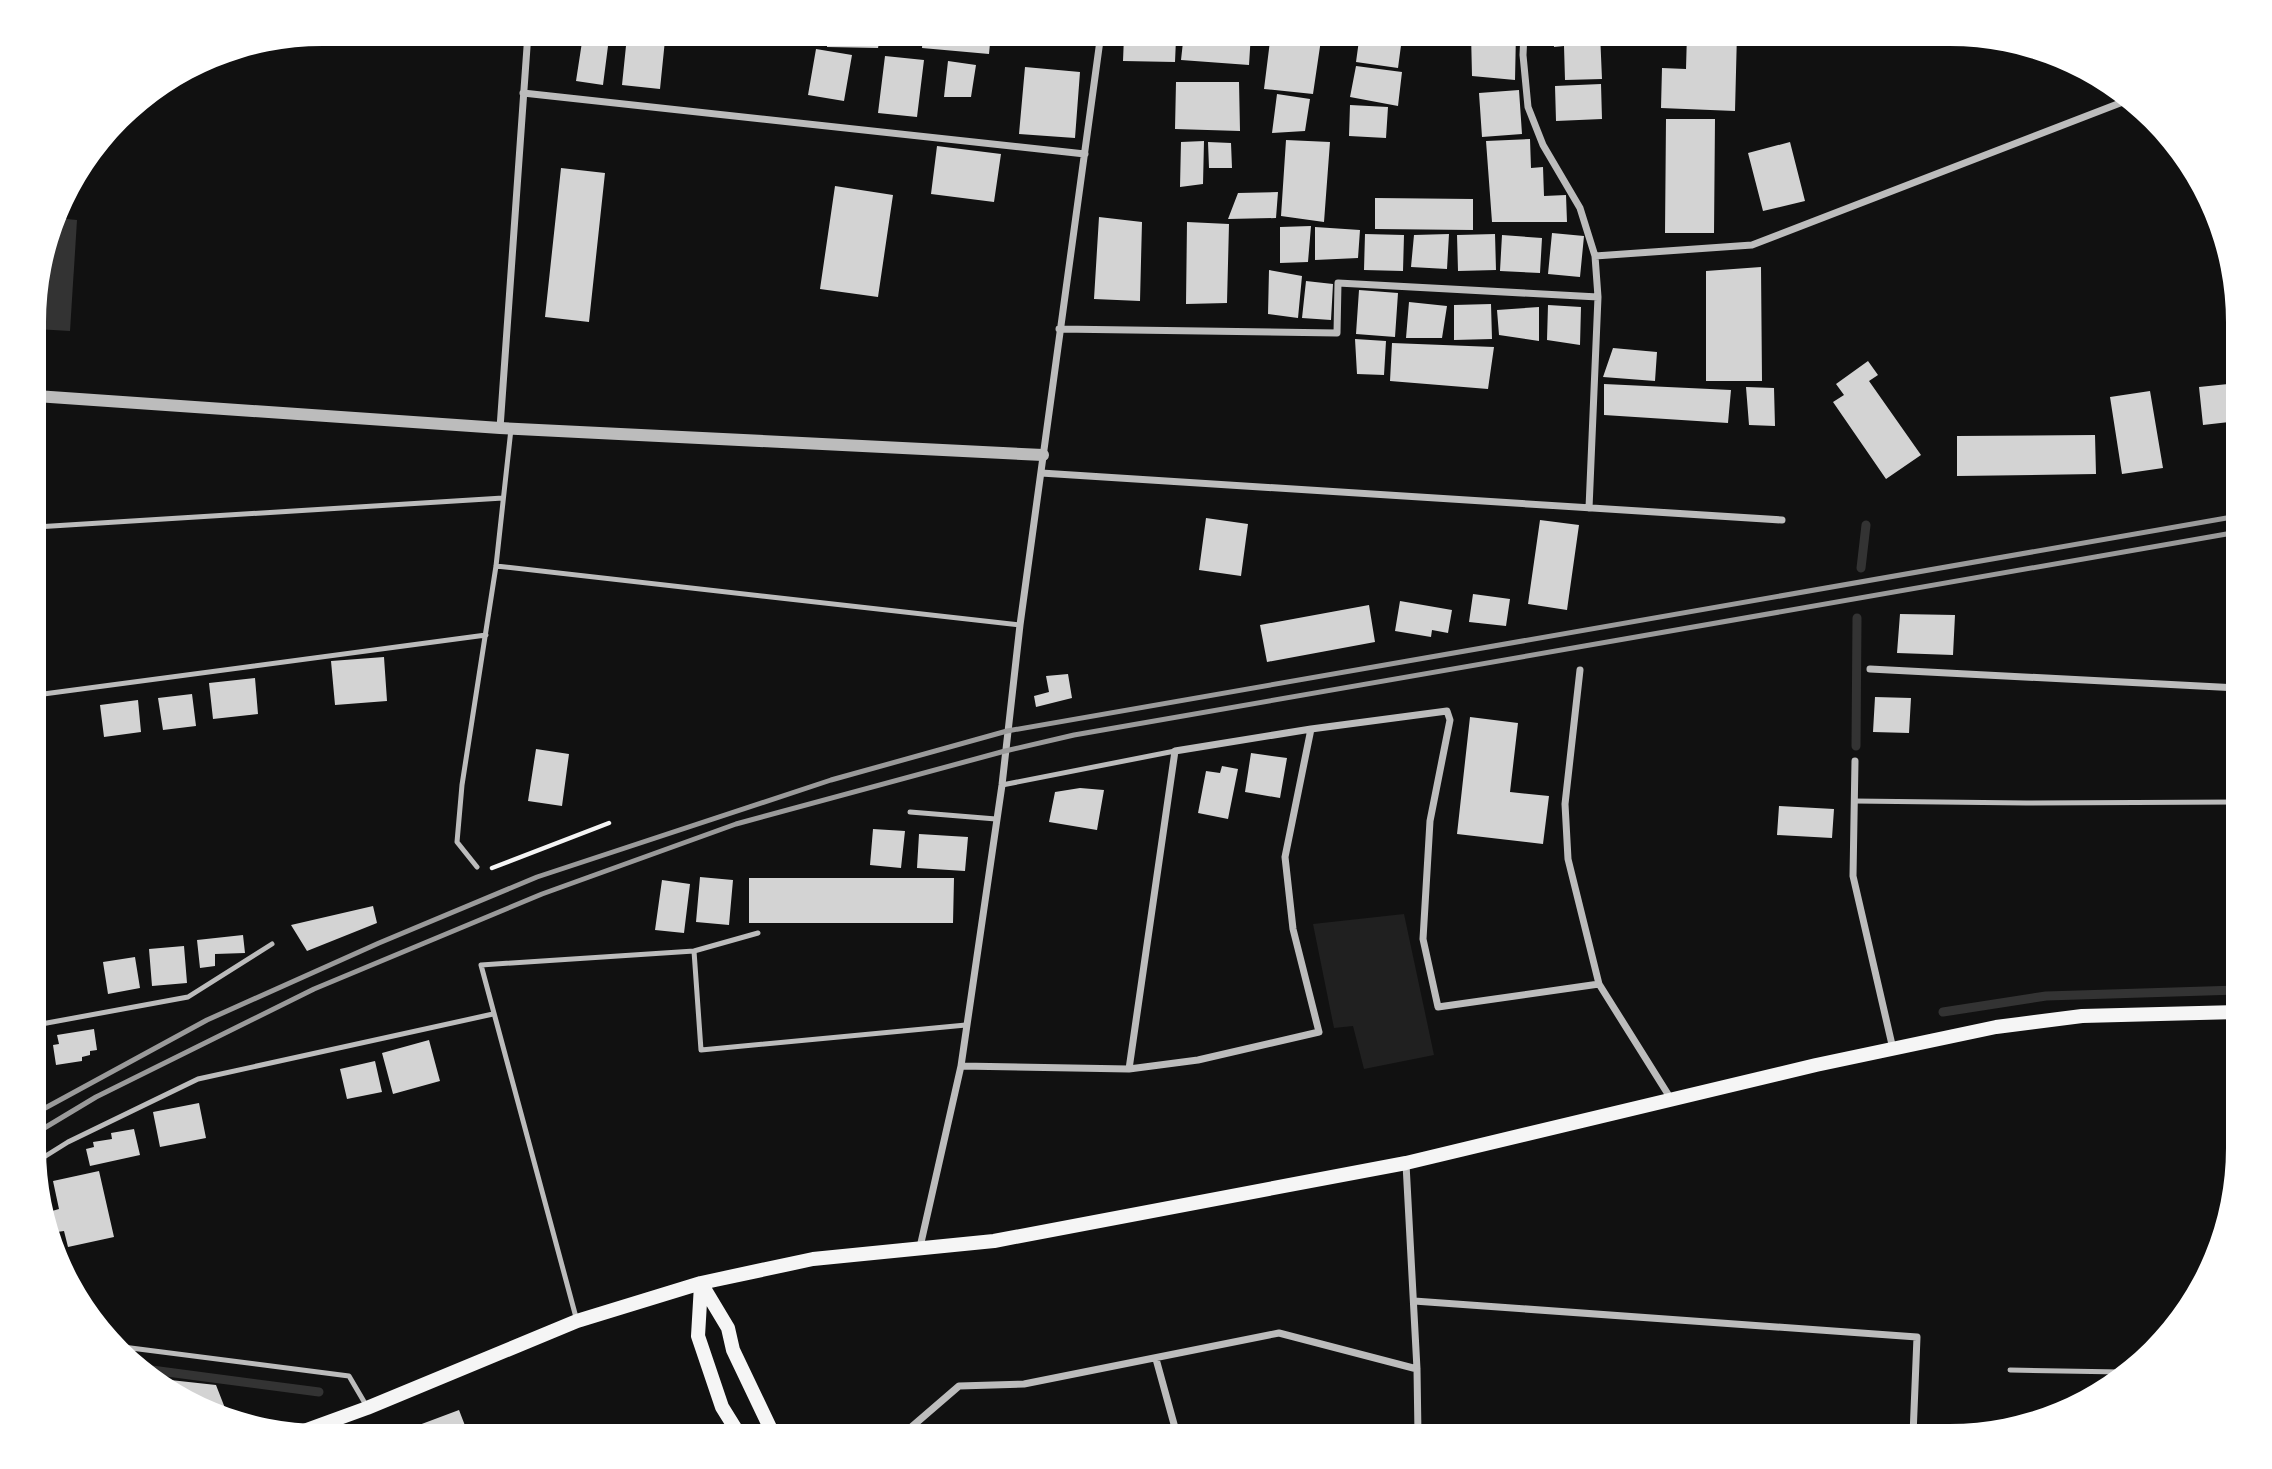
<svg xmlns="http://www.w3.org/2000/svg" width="2272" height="1469" font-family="'Noto Serif',serif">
  <rect width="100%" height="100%" fill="#111"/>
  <path fill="#202020" d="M1404,914l30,141 -70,14 -11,-43 -19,2 -21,-104z"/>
  <path fill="#333" d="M56,218l21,2 -7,111 -34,-2v-45z"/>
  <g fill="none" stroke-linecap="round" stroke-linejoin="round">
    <path stroke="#333" stroke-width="9" d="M1861,568l5,-43
      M1856,746l1,-128
      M1943,1012l103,-16 192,-6
      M144,1369l175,23"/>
  </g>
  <path fill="#d3d3d3" d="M827,33h54l-3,15 -51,-1z
    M923,33h68l-2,21 -67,-6z
    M1002,33h26l-1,7 -26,-1z
    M1184,33h67l-2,32 -68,-5z
    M1271,33h51l-9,61 -49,-5z
    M1360,33l42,5 -4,30 -42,-6z
    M1471,33h45l-1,47 -43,-4z
    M1553,33h47l2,46 -37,1 -1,-34 -10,1z
    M1687,33h50l-2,78 -74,-3 1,-40 24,1z
    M627,36l38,4 -5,49 -38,-4z
    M1124,36l52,3 -1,23 -52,-1z
    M582,42l26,4 -5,39 -27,-4z
    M816,49l36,6 -8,46 -36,-6z
    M885,56l39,4 -7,57 -39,-4z
    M948,61l28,4 -5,32h-27z
    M1356,66l46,6 -4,34 -48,-9z
    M1025,67l55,5 -5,66 -56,-4z
    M1176,82h63l1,49 -65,-2z
    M1601,84l1,35 -46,2 -1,-35z
    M1519,90l3,44 -40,3 -3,-44z
    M1277,94l33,5 -5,32 -33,2z
    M1350,105l38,2 -2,31 -37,-2z
    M1666,119h49l-1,114h-49z
    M1530,139l1,29 12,-1 1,29 22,-1 1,27h-75l-6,-81z
    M1286,140l44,2 -6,80 -43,-6z
    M1204,141l-1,43 -23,3 1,-45z
    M1208,142l23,1 1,25h-23z
    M1790,142l15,59 -42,10 -15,-58z
    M937,146l64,8 -7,48 -63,-8z
    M561,168l44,5 -16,149 -44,-5z
    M835,186l58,9 -15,102 -58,-8z
    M1278,192l-2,26 -48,1 10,-26z
    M1375,198l98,1v31l-98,-1z
    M1099,217l43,5 -2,79 -46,-2z
    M1187,222l42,2 -2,79 -41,1z
    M1311,226l-3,36 -28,1v-36z
    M1315,227l45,3 -2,28 -43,2z
    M1552,233l32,3 -4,41 -32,-3z
    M1365,234l39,1 -1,36 -39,-1z
    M1449,234l-2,35 -36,-2 3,-32z
    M1495,234l1,36 -38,1 -1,-36z
    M1502,235l40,3 -2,35 -40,-2z
    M1761,267l1,114h-56v-110z
    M1269,270l33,6 -4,42 -30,-4z
    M1306,281l27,3 -2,36 -29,-2z
    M1359,290l39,3 -3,44 -39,-3z
    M1409,302l38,4 -5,32h-36z
    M1491,304l1,35 -38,1v-35z
    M1548,305l33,2 -1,38 -33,-5z
    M1539,307v34l-40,-6 -2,-25z
    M1355,339l31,2 -2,34 -27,-1z
    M1392,343l102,4 -6,42 -98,-8z
    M1613,348l44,4 -2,29 -52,-4z
    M1868,361l10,14 -9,6 52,74 -35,24 -53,-77 11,-7 -8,-11z
    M2238,383v38l-35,4 -4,-38z
    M1604,384l127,6 -3,33 -124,-8z
    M1746,387l28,1 1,38 -26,-1z
    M2150,391l13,77 -41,6 -12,-77z
    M2095,435l1,39 -139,2v-40z
    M1206,518l42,6 -7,52 -42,-6z
    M1540,520l39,5 -12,85 -39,-6z
    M1473,594l37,5 -4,27 -37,-4z
    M1400,601l52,9 -4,23 -16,-3 -1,7 -36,-6z
    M1369,605l6,37 -108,20 -7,-37z
    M1900,614l55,1 -2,40 -56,-2z
    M384,657l3,44 -52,4 -4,-44z
    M1068,674l4,24 -36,9 -2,-11 15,-4 -3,-16z
    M255,678l3,36 -45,5 -4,-36z
    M192,694l4,32 -33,4 -5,-32z
    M1875,697l36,1 -2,35 -36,-1z
    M138,700l3,32 -37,5 -4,-32z
    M1470,717l48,6 -8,69 39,4 -6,48 -86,-10z
    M536,749l33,5 -7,52 -34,-5z
    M1251,753l36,5 -7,40 -35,-6z
    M1222,766l16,3 -10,50 -30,-6 8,-42 14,2z
    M1080,788l24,2 -7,40 -48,-8 6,-30z
    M1779,806l55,3 -2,29 -55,-3z
    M873,829l32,2 -4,37 -31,-3z
    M919,834l49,3 -3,34 -48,-3z
    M700,877l33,3 -4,45 -33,-3z
    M749,878h205l-1,45h-204z
    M662,880l28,4 -6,49 -29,-3z
    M373,906l4,17 -70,28 -16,-26z
    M243,935l2,18 -30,1v12l-15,2 -3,-28z
    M184,946l3,37 -35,3 -3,-37z
    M135,957l5,31 -32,6 -5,-32z
    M94,1029l3,21 -7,1v4l-8,2v4l-26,4 -3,-20 6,-1 -2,-9z
    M429,1040l11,41 -47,13 -11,-41z
    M375,1061l7,31 -35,7 -7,-30z
    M199,1103l7,35 -46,9 -7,-35z
    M134,1129l6,26 -50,11 -4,-17 8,-2 -1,-5 19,-3 -1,-6z
    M99,1171l15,66 -46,10 -4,-16 -7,1 -5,-21 7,-2 -6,-28z
    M152,1378l64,7 14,36 -69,-34z
    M459,1410l10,26h-55l-3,-8z"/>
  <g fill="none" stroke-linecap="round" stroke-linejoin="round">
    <path stroke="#f5f5f5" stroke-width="4.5" d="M492,868l117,-45"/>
    <path stroke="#bcbcbc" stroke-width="5" d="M36,527l467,-29
      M496,566l524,59
      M36,695l450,-60
      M1002,785l173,-34
      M1854,801l172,2 212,-1
      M910,812l86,7
      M477,867l-20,-25 5,-57 34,-219 15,-137
      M694,951l7,99 265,-25
      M36,1025l152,-28 84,-53
      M36,1162l32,-20 130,-63 295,-65
      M577,1321l-96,-356 213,-14 64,-18
      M123,1347l226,29 17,29
      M2010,1370l111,2"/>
    <path stroke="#bcbcbc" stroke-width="7" d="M1524,33l-1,22 5,52 15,38 37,63 15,48 3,41 -9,211
      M523,93l562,61
      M1595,256l157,-11 376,-145
      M1059,329l278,4 1,-50 260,14
      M500,428l28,-395
      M1041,473l741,47
      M1870,669l368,19
      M1580,670l-15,134 3,55 31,125 72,115
      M1855,761l-2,115 40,173
      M961,1066l168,3 69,-9 121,-28 -26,-103 -8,-72 26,-128
      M1129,1069l46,-318 136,-22 136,-18 3,9 -20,101 -7,118 15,68 161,-23
      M1406,1164l11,205 1,66
      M920,1247l41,-181 41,-281 18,-160 81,-592
      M1414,1301l503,36 -4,98
      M1156,1359l21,76
      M901,1436l58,-50 65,-2 255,-51 138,36"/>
    <path stroke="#bcbcbc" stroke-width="12" d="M36,396l464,32 543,27"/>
    <path stroke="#f5f5f5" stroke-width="14" d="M701,1283l27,45 5,22 41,86
      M701,1285l-3,51 24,71 18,29
      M301,1432l66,-24 210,-87 124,-38 112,-24 181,-18 412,-78 410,-98 180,-38 86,-11 156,-4"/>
    <path stroke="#9a9a9a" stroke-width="5" d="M36,1113l171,-93 172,-77 158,-66 294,-97 176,-49 1231,-215
      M36,1133l60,-36 218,-108 228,-95 194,-70 269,-73 69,-16 1164,-203"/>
  </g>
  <path d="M0 0H2272V1469H0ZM322 46H1950A276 276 0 0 1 2226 322V1148A276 276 0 0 1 1950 1424H322A276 276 0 0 1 46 1148V322A276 276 0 0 1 322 46Z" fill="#fff" fill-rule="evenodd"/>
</svg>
